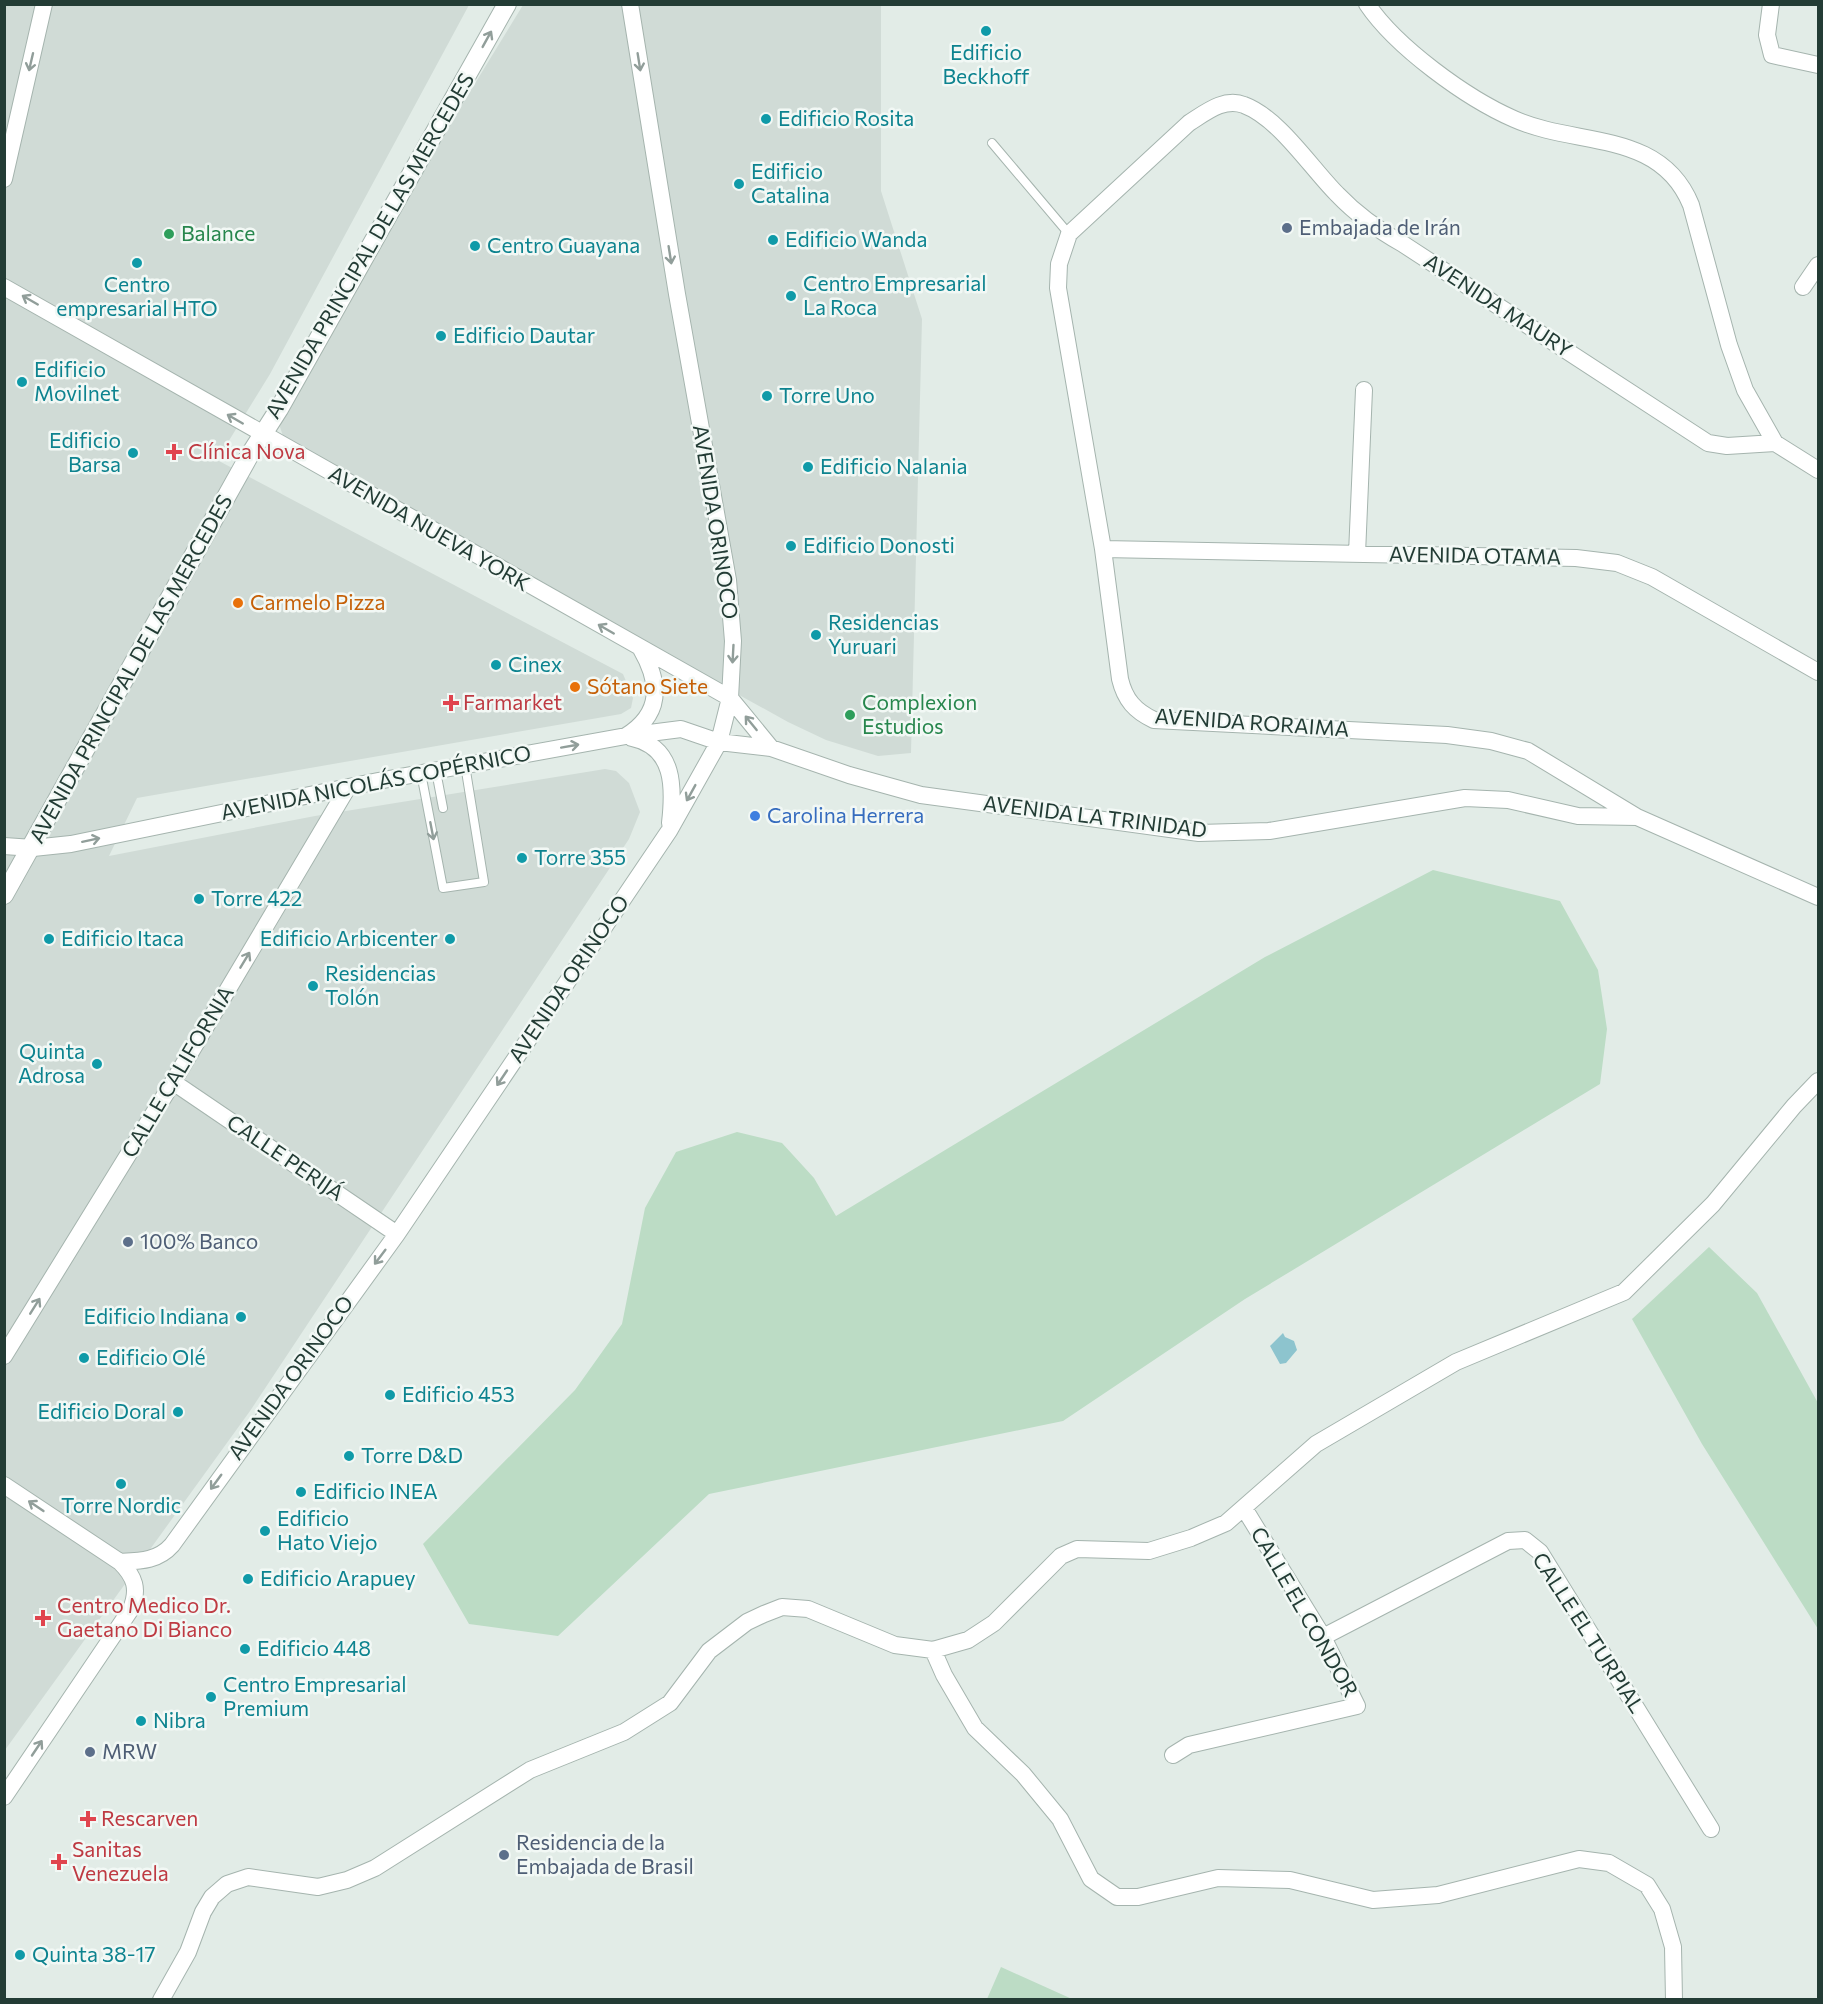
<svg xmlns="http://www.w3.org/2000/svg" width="1823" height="2004" font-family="Commissioner,sans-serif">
  <rect width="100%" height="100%" fill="#e2ece7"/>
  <path fill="#d0dbd6" d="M5,5h464l-199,369 -53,86 406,214 10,24 -2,10 -10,6 -484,84 -28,58 206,-40 290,-47 11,2 13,12 11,29 -11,27 -379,572 -245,339z
    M523,5h358v186l41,128 -11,434 -33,3 -52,-16 -38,-18 -499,-276 -6,-10 -3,-9 2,-9 91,-168z"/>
  <path fill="#bcdcc5" d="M1433,870l127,31 38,69 9,59 -7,55 -355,215 -182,122 -354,73 -151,142 -89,-12 -46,-80 152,-154 47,-66 23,-116 31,-56 61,-20 45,11 32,35 22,38 429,-259z
    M1709,1247l48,46 61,110v226l-116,-185 -70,-125z
    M1001,1967l71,32h-85z"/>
  <path fill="#8dc4ce" d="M1283,1333l2,4 9,4 3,9 -11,13 -6,1 -10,-18z"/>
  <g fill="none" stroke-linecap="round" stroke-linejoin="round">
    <defs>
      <path id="service" d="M992,143l77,91
        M436,771l7,37
        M421,773l22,115 41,-6 -19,-117"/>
      <path id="minor" d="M1367,4c29,43 99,94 147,115 62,28 146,10 177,86l38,140 16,45 30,53
        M1771,4l-4,31 5,20 46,10
        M4,179l40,-175
        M4,287l726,411 41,50
        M1803,287l15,-22
        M1818,470l-43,-27 -48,3 -19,-3 -305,-199c-25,-14 -46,-29 -66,-50 -26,-26 -58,-76 -93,-89 -20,-8 -39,8 -55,18l-120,111 -10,30 -1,24 45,261 17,130c5,21 15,32 34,41l293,15 44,6 37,10 109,66 181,80
        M1103,549l473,9 41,5 35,14 166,95
        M1357,554l7,-164
        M626,736c37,-23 34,-54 15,-87
        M632,738c43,9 42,50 38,85
        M4,846l29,2 38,-4 307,-63 248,-45 55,-7 38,13 52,6 78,27 72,20 278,38 70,-2 196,-33 43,2 70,16 59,1
        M173,1082l224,152
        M4,1356l169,-274 175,-295
        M4,1485l116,77c15,15 19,27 11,47l-127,188
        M120,1562c20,-1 38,-1 52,-17l225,-311 272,-403 50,-89 11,-44 3,-57 -5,-61 -51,-286 -47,-290
        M1323,1637l185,-96 17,-1 15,12 171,277
        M933,1650l11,25 31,53 48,46 37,45 31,60 26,18h21l80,-19 72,2 83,20 65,-5 141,-36 30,4 38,22 15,24 11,38 1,53
        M1173,1755l16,-10 168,-39 -34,-69 -79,-129
        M161,2000l27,-48 15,-40 9,-15 15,-13 21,-7 70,10 29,-7 28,-12 155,-98 94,-38 46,-29 39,-52 38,-29 17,-8 18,-7 26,2 87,36 38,5 35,-10 26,-17 67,-67 16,-7 72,2 42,-13 35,-15 90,-79 140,-82 168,-70 89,-88 81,-98 24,-25"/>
      <path id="tertiary" d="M4,895l245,-439 30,-47 228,-405"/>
    </defs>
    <use href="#service" stroke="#a5b4ae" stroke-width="10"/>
    <use href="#minor" stroke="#a5b4ae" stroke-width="18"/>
    <use href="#tertiary" stroke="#a5b4ae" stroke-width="20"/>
    <use href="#service" stroke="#fff" stroke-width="8"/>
    <use href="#minor" stroke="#fff" stroke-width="16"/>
    <use href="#tertiary" stroke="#fff" stroke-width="18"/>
  </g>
  <defs><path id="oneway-shaft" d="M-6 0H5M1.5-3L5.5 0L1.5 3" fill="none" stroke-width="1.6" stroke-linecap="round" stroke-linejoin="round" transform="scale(1.5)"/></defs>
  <g stroke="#919e9a">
    <use href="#oneway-shaft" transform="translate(487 39) rotate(-61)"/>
    <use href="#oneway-shaft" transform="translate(31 62) rotate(103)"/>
    <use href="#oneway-shaft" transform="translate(639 62) rotate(81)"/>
    <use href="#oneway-shaft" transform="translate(670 255) rotate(81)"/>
    <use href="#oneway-shaft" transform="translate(30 300) rotate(-150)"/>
    <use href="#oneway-shaft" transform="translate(235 419) rotate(-150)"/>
    <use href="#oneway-shaft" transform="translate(606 629) rotate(-150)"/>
    <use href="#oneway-shaft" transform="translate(733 654) rotate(93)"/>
    <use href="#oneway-shaft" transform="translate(751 723) rotate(-129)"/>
    <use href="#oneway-shaft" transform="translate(570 746) rotate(-10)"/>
    <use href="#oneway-shaft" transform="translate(691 793) rotate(119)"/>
    <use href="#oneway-shaft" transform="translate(432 831) rotate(79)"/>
    <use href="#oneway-shaft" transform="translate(91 840) rotate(-12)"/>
    <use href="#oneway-shaft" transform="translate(245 960) rotate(-59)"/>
    <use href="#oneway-shaft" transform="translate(502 1078) rotate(124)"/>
    <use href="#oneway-shaft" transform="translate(380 1257) rotate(127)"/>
    <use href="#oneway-shaft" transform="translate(35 1306) rotate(-58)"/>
    <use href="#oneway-shaft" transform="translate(216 1482) rotate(126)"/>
    <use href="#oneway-shaft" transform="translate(36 1506) rotate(-146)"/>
    <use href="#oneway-shaft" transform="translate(37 1748) rotate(-56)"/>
  </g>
  <g fill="#0f9aa8" stroke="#f2f8f5" stroke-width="2">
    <circle cx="986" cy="31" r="6"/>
    <circle cx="766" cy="119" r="6"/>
    <circle cx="739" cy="184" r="6"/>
    <circle cx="773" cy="240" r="6"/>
    <circle cx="475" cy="246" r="6"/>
    <circle cx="137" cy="263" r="6"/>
    <circle cx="791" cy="296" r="6"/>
    <circle cx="441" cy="336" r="6"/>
    <circle cx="22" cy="382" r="6"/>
    <circle cx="767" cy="396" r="6"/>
    <circle cx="133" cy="453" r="6"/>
    <circle cx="808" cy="467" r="6"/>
    <circle cx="791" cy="546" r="6"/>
    <circle cx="816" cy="635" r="6"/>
    <circle cx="496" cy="665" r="6"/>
    <circle cx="522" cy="858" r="6"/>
    <circle cx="199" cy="899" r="6"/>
    <circle cx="49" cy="939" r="6"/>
    <circle cx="450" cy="939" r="6"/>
    <circle cx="313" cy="986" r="6"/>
    <circle cx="97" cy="1064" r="6"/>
    <circle cx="241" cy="1317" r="6"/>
    <circle cx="84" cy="1358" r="6"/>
    <circle cx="390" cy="1395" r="6"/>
    <circle cx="178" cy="1412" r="6"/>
    <circle cx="349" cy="1456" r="6"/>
    <circle cx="121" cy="1484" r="6"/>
    <circle cx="301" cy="1492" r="6"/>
    <circle cx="265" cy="1531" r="6"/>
    <circle cx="248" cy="1579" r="6"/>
    <circle cx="245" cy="1649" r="6"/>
    <circle cx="211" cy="1697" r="6"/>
    <circle cx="141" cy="1721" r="6"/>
    <circle cx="20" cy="1955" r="6"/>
  </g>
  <g fill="#5c6f8a" stroke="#f2f8f5" stroke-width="2">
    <circle cx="1287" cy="228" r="6"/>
    <circle cx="128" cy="1242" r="6"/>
    <circle cx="90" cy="1752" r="6"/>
    <circle cx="504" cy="1855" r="6"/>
  </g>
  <g fill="#2e9e5b" stroke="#f2f8f5" stroke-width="2">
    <circle cx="169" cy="234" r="6"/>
    <circle cx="850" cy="715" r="6"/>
  </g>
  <g fill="#e0444e" stroke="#f2f8f5" stroke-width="2">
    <path d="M171 443h6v6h6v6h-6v6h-6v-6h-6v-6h6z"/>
    <path d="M448 694h6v6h6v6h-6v6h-6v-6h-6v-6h6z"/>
    <path d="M40 1609h6v6h6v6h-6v6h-6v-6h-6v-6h6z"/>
    <path d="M85 1810h6v6h6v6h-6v6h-6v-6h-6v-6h6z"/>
    <path d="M56 1853h6v6h6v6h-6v6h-6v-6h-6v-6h6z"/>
  </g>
  <g fill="#e8710a" stroke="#f2f8f5" stroke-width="2">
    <circle cx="238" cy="603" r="6"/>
    <circle cx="575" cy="687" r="6"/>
  </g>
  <circle fill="#3f7fe0" stroke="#f2f8f5" stroke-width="2" cx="755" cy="816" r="6"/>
  <g text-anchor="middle" stroke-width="5" stroke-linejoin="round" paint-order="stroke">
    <g font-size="21" fill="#0d838f" stroke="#f2f8f5" text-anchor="start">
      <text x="986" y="60" text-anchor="middle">Edificio<tspan x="986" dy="24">Beckhoff</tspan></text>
      <text x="778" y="126">Edificio Rosita</text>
      <text x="751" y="179">Edificio<tspan x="751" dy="24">Catalina</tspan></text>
      <text x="785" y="247">Edificio Wanda</text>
      <text x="487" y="253">Centro Guayana</text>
      <text x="803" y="291">Centro Empresarial<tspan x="803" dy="24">La Roca</tspan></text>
      <text x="137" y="292" text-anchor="middle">Centro<tspan x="137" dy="24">empresarial HTO</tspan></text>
      <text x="453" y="343">Edificio Dautar</text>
      <text x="34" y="377">Edificio<tspan x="34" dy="24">Movilnet</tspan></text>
      <text x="779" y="403">Torre Uno</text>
      <text x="121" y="448" text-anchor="end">Edificio<tspan x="121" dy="24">Barsa</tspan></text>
      <text x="820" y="474">Edificio Nalania</text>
      <text x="803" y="553">Edificio Donosti</text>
      <text x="828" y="630">Residencias<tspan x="828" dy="24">Yuruari</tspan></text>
      <text x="508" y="672">Cinex</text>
      <text x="534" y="865">Torre 355</text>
      <text x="211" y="906">Torre 422</text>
      <text x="61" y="946">Edificio Itaca</text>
      <text x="438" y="946" text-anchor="end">Edificio Arbicenter</text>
      <text x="325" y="981">Residencias<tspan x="325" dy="24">Tolón</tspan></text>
      <text x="85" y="1059" text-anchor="end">Quinta<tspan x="85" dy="24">Adrosa</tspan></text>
      <text x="229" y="1324" text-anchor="end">Edificio Indiana</text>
      <text x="96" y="1365">Edificio Olé</text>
      <text x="402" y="1402">Edificio 453</text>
      <text x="166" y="1419" text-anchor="end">Edificio Doral</text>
      <text x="361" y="1463">Torre D&amp;D</text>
      <text x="313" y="1499">Edificio INEA</text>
      <text x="121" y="1513" text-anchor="middle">Torre Nordic</text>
      <text x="277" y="1526">Edificio<tspan x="277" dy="24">Hato Viejo</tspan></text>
      <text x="260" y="1586">Edificio Arapuey</text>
      <text x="257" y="1656">Edificio 448</text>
      <text x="223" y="1692">Centro Empresarial<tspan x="223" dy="24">Premium</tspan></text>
      <text x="153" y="1728">Nibra</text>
      <text x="32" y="1962">Quinta 38-17</text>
    </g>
    <g font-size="21" fill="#4e5e75" stroke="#f2f8f5" text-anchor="start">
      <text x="1299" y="235">Embajada de Irán</text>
      <text x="140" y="1249">100% Banco</text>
      <text x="102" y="1759">MRW</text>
      <text x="516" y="1850">Residencia de la<tspan x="516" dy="24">Embajada de Brasil</tspan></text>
    </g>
    <g font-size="21" fill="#27864d" stroke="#f2f8f5" text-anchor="start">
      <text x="181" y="241">Balance</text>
      <text x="862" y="710">Complexion<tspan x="862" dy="24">Estudios</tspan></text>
    </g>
    <g font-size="21" fill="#233c35" stroke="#f2f8f5">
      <text transform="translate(370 246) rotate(-60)" y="7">AVENIDA PRINCIPAL DE LAS MERCEDES</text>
      <text transform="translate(1498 306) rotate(33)" y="7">AVENIDA MAURY</text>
      <text transform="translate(715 522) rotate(81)" y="7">AVENIDA ORINOCO</text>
      <text transform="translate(429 529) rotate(30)" y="7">AVENIDA NUEVA YORK</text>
      <text transform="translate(1475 556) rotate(1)" y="7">AVENIDA OTAMA</text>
      <text transform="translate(131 669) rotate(-61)" y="7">AVENIDA PRINCIPAL DE LAS MERCEDES</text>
      <text transform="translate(1252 723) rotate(4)" y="7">AVENIDA RORAIMA</text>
      <text transform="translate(376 783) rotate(-11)" y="7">AVENIDA NICOLÁS COPÉRNICO</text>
      <text transform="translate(1095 817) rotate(7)" y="7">AVENIDA LA TRINIDAD</text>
      <text transform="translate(569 979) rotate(-56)" y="7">AVENIDA ORINOCO</text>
      <text transform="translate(178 1072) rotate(-59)" y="7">CALLE CALIFORNIA</text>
      <text transform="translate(285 1158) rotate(34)" y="7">CALLE PERIJÁ</text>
      <text transform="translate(291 1378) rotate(-54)" y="7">AVENIDA ORINOCO</text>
      <text transform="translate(1304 1612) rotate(60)" y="7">CALLE EL CONDOR</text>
      <text transform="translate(1588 1633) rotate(57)" y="7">CALLE EL TURPIAL</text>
    </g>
    <g font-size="21" fill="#be3a42" stroke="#f2f8f5" text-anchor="start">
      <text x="188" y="459">Clínica Nova</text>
      <text x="463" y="710">Farmarket</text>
      <text x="57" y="1613">Centro Medico Dr.<tspan x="57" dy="24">Gaetano Di Bianco</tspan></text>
      <text x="101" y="1826">Rescarven</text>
      <text x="72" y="1857">Sanitas<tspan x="72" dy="24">Venezuela</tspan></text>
    </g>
    <g font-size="21" fill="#c56008" stroke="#f2f8f5" text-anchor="start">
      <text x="250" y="610">Carmelo Pizza</text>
      <text x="587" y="694">Sótano Siete</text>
    </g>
    <g font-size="21" fill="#366cbe" stroke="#f2f8f5" text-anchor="start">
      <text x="767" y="823">Carolina Herrera</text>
    </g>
  </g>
  <rect width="1823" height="2004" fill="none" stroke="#233c35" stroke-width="12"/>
</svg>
